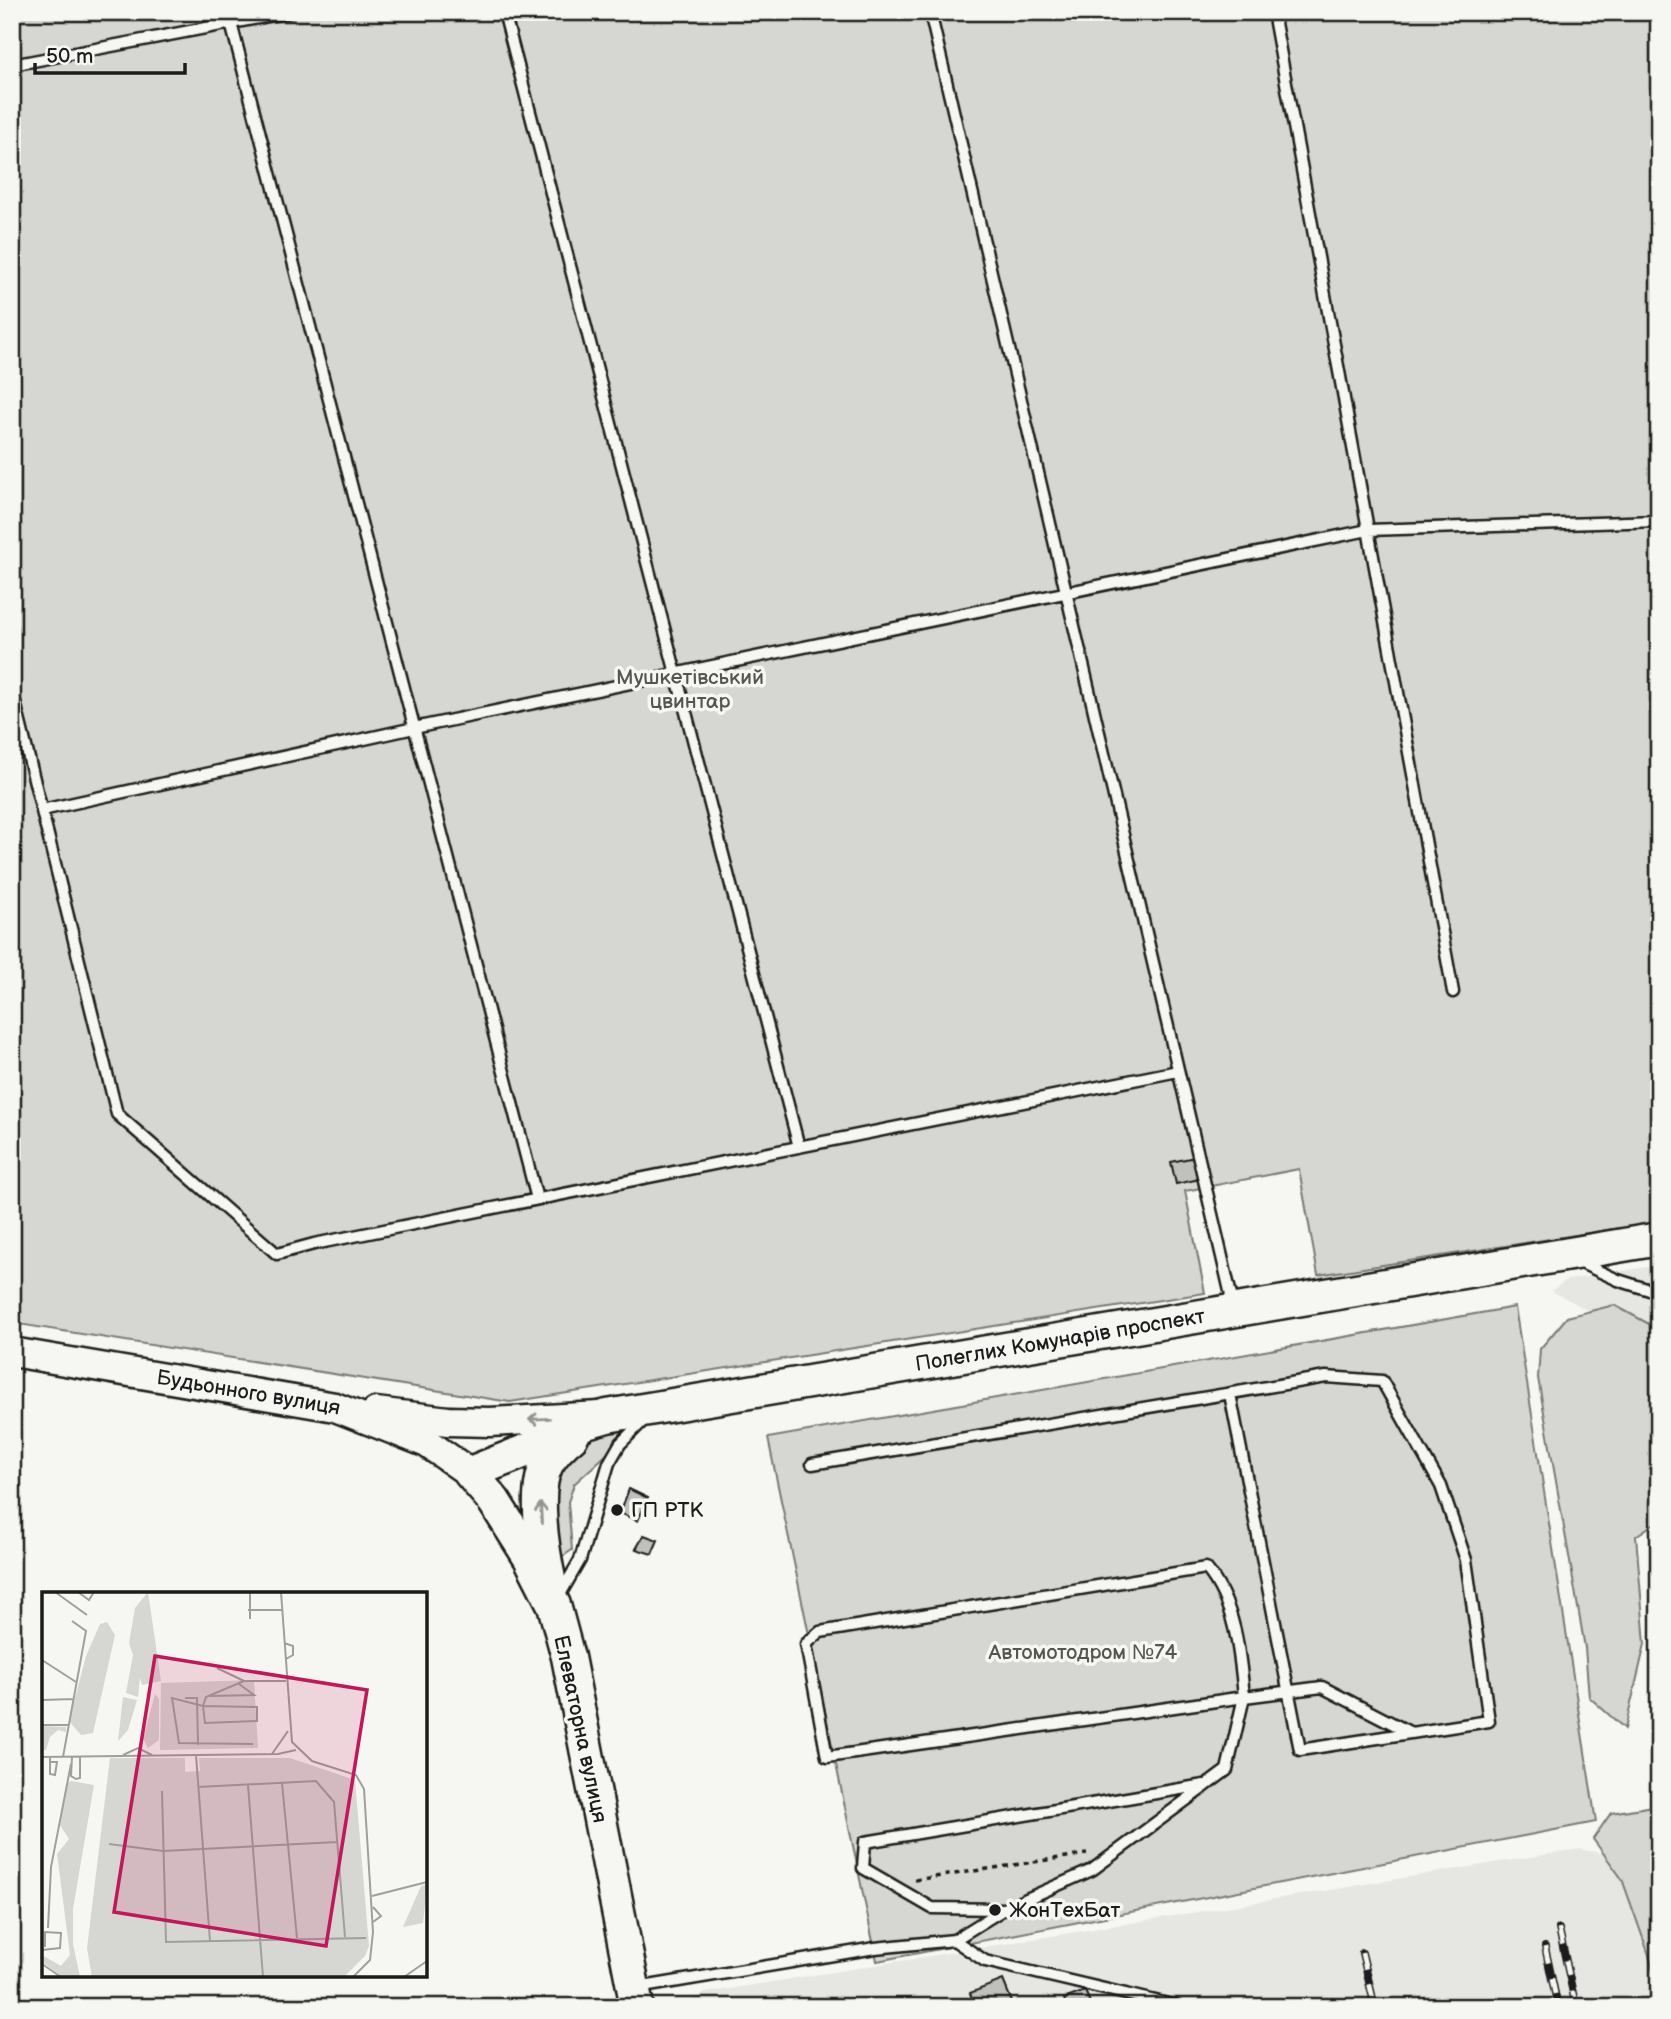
<svg xmlns="http://www.w3.org/2000/svg" width="1671" height="2019" font-family="'Balsamiq Sans',sans-serif">
  <rect width="100%" height="100%" fill="#f6f6f2"/>
  <filter id="ink" filterUnits="userSpaceOnUse"><feTurbulence type="fractalNoise" baseFrequency=".0143" numOctaves="2"/><feDisplacementMap in="SourceGraphic" scale="14" xChannelSelector="R" yChannelSelector="G"/><feConvolveMatrix kernelMatrix="1 2 1 2 8 2 1 2 1" color-interpolation-filters="sRGB"/></filter>
  <g filter="url(#ink)">
    <path fill="#e6e6e2" d="M1659,1265v157l-61,-104 -21,-14 -26,-13 16,-11z
      M1580,1849l39,8 40,22v128h-977l23,-14z"/>
    <path fill="#d6d6d2" stroke="#797977" stroke-width="2" d="M12,12h1647v1210l-341,53 -19,-106 -114,22 20,102 -695,109 -498,-79z
      M1614,1305l37,20 8,34v161l-23,16 9,108 -20,85 -36,-32 -4,-49 -47,-270 2,-29 27,-32z
      M1515,1307l81,515 -719,139 -109,-523z
      M641,1423l-67,61 -6,18 4,48 -12,8 -8,-49 11,-55 51,-27z
      M1659,1805v192l-10,-42 -27,-76 -29,-40 18,-26z"/>
    <path fill="#c0c0bd" stroke="#1c1c1c" stroke-width="2" d="M1195,1157l5,22 -24,5 -5,-22z
      M629,1489l19,9 -10,23 -18,-8z
      M644,1535l14,5 -6,14 -16,-5z
      M1003,1980l11,27h-39l-5,-14z
      M1085,1991l7,16h-25l-3,-8z"/>
    <g fill="none" stroke-linecap="round" stroke-linejoin="round">
      <defs>
        <path id="lane" d="M504,12l295,1135
          M930,12l304,1296
          M1273,12l180,980
          M231,23l306,1176
          M12,65l278,-53
          M12,690l105,424 160,140 37,-10 864,-173
          M42,810l372,-82 954,-198 291,-9
          M1579,1262l39,18 41,13
          M1230,1394l70,356 110,-17
          M1206,1568c29,34 34,85 38,129l-417,60 -21,-113 14,-12z
          M558,1598l22,-38 29,-97 11,-19 25,-25
          M1003,1909l-71,-1 -69,-40 2,-26 339,-57
          M954,1940l31,21 192,45
          M637,1988l238,-40 79,-8 50,-31 88,-39 135,-100 17,-73 78,-10 89,46 78,-12 -23,-161 -25,-74 -59,-105 -56,-4 -514,87"/>
        <g id="secondary">
          <path id="s1" d="M12,1352l323,55 92,36 43,30"/>
          <path d="M376,1412l72,9 42,1 110,-6"/>
        </g>
        <g id="primary">
          <path d="M549,1579c-6,-29 -16,-88 -2,-115 6,-11 15,-20 25,-28"/>
          <path id="s2" d="M637,2007l-69,-350 -14,-52 -24,-47 -36,-57 -24,-28 93,-37 23,-14 21,-6 1052,-177"/>
        </g>
      </defs>
      <use href="#lane" stroke="#1c1c1c" stroke-width="15"/>
      <use href="#secondary" stroke="#1c1c1c" stroke-width="33"/>
      <use href="#primary" stroke="#1c1c1c" stroke-width="37"/>
      <path stroke="#1c1c1c" stroke-width="3.5" stroke-dasharray="5 5" stroke-linecap="butt" d="M915,1880l172,-26"/>
      <use href="#lane" stroke="#f6f6f2" stroke-width="10"/>
      <use href="#secondary" stroke="#f6f6f2" stroke-width="28"/>
      <use href="#primary" stroke="#f6f6f2" stroke-width="32"/>
      <defs>
        <path id="rail" d="M1559,1929l17,78
          M1545,1947l13,60
          M1362,1953l13,54"/>
      </defs>
      <use href="#rail" stroke="#1c1c1c" stroke-width="8"/>
      <use href="#rail" stroke="#f6f6f2" stroke-width="5" stroke-dasharray="16" stroke-linecap="butt"/>
    </g>
    <defs><path id="oneway-shaft" d="M-6 0H5M1.5-3L5.5 0L1.5 3" fill="none" stroke-width="1.6" stroke-linecap="round" stroke-linejoin="round" transform="scale(1.75)"/></defs>
    <g stroke="#949492">
      <use href="#oneway-shaft" transform="translate(539 1419) rotate(177)"/>
      <use href="#oneway-shaft" transform="translate(541 1513) rotate(-93)"/>
    </g>
  </g>
  <g fill="#1c1c1c" stroke="#f6f6f2" stroke-width="2.5">
    <circle cx="617" cy="1510" r="7"/>
    <circle cx="995" cy="1910" r="7"/>
  </g>
  <g text-anchor="middle" stroke-width="7" stroke-linejoin="round" paint-order="stroke">
    <g font-size="21" fill="#545453" stroke="#f6f6f2">
      <text x="690" y="684">Мушкетівський<tspan x="690" dy="24">цвинтар</tspan></text>
      <text x="1083" y="1659">Автомотодром №74</text>
    </g>
    <g font-size="21" fill="#1c1c1c" stroke="#f6f6f2">
      <text dy="7" stroke="none"><textPath href="#s2" startOffset="1176">Полеглих Комунарів проспект</textPath></text>
      <text dy="7" stroke="none"><textPath href="#s1" startOffset="240">Будьонного вулиця</textPath></text>
      <text transform="translate(581 1729) rotate(78)" y="7">Елеваторна вулиця</text>
    </g>
    <g font-size="21" fill="#1c1c1c" stroke="#f6f6f2" text-anchor="start">
      <text x="631" y="1517">ГП РТК</text>
      <text x="1009" y="1917">ЖонТехБат</text>
    </g>
  </g>
  <g transform="translate(42 1592)">
    <rect width="385" height="385" fill="#f6f6f2"/>
    <path d="M106,0l13,89 -19,4 -2,-7 -2,19 -12,-4 7,-38 -4,-12 6,-35zM65,30l8,13 -22,98 -12,2 -12,-14 17,-65 14,-32zM212,88l4,68 -98,2 1,-67zM113,102l4,5v41l-11,8 -5,-9zM81,105l14,3 -9,30 -10,11zM0,134l24,1v5l-8,-2 -8,7 -4,13h-4zM68,166h75v14l15,-1 -1,-13h91l65,22 14,166 -4,10 -21,21h-252l-5,-29zM29,189l23,4 -21,124v35l7,33h-17l-21,-15v-7l19,11 9,-11 -13,-101 12,-15 -9,-14 6,-41zM385,292l-4,39 -20,4 18,-41z" fill="#d6d6d2"/>
    <path fill="none" stroke="#9f9f9c" stroke-width="2" d="M13,0l32,23M36,0l11,8 5,-8M239,0l11,150 20,19 44,14 8,14 9,143 -3,28 -17,17M206,18h34M208,27v-27M242,51l9,3v9l-7,4M0,68l34,22M175,76l27,13M168,104l44,-1 -15,-11M143,106h12l1,47M0,108l31,-1M161,114l54,1v14l-52,2zM0,133h27M211,152l-74,-1 -7,-45 31,8 3,-9 38,-16h42M230,162l16,-23M81,163l15,-7 14,7M154,163l14,186M0,165l236,-3 18,-4M8,165v17l5,1 2,-13h-7M21,165l23,-126 -14,-10M30,165l-1,19 5,3 4,-1v-21M240,191l15,155M206,193l15,192M156,195l118,-6 18,21 11,135M120,199l4,151 200,-4M67,252l54,7 174,-9M330,304l55,-14M331,315l8,9 -8,6M6,336l3,-61 20,-103M0,358l18,-2 1,-15 -16,-1v15M0,372l19,13M362,385l23,-16"/>
    <path fill="#c2185b" fill-opacity="0.15" stroke="#c2185b" stroke-width="3.5" d="M113,64l212,34 -41,256 -212,-34z"/>
    <rect width="385" height="385" fill="none" stroke="#1c1c1c" stroke-width="3.5"/>
  </g>
  <rect width="1671" height="2019" fill="none" stroke="#f6f6f2" stroke-width="42"/>
  <rect x="21" y="21" width="1629" height="1977" fill="none" stroke="#1c1c1c" stroke-width="2.5" filter="url(#ink)"/>
  <path d="M35 63v10h150v-10" fill="none" stroke="#1c1c1c" stroke-width="3.5"/>
  <text x="46" y="63" font-size="21" fill="#1c1c1c" stroke="#f6f6f2" stroke-width="5" paint-order="stroke">50 m</text>
</svg>
